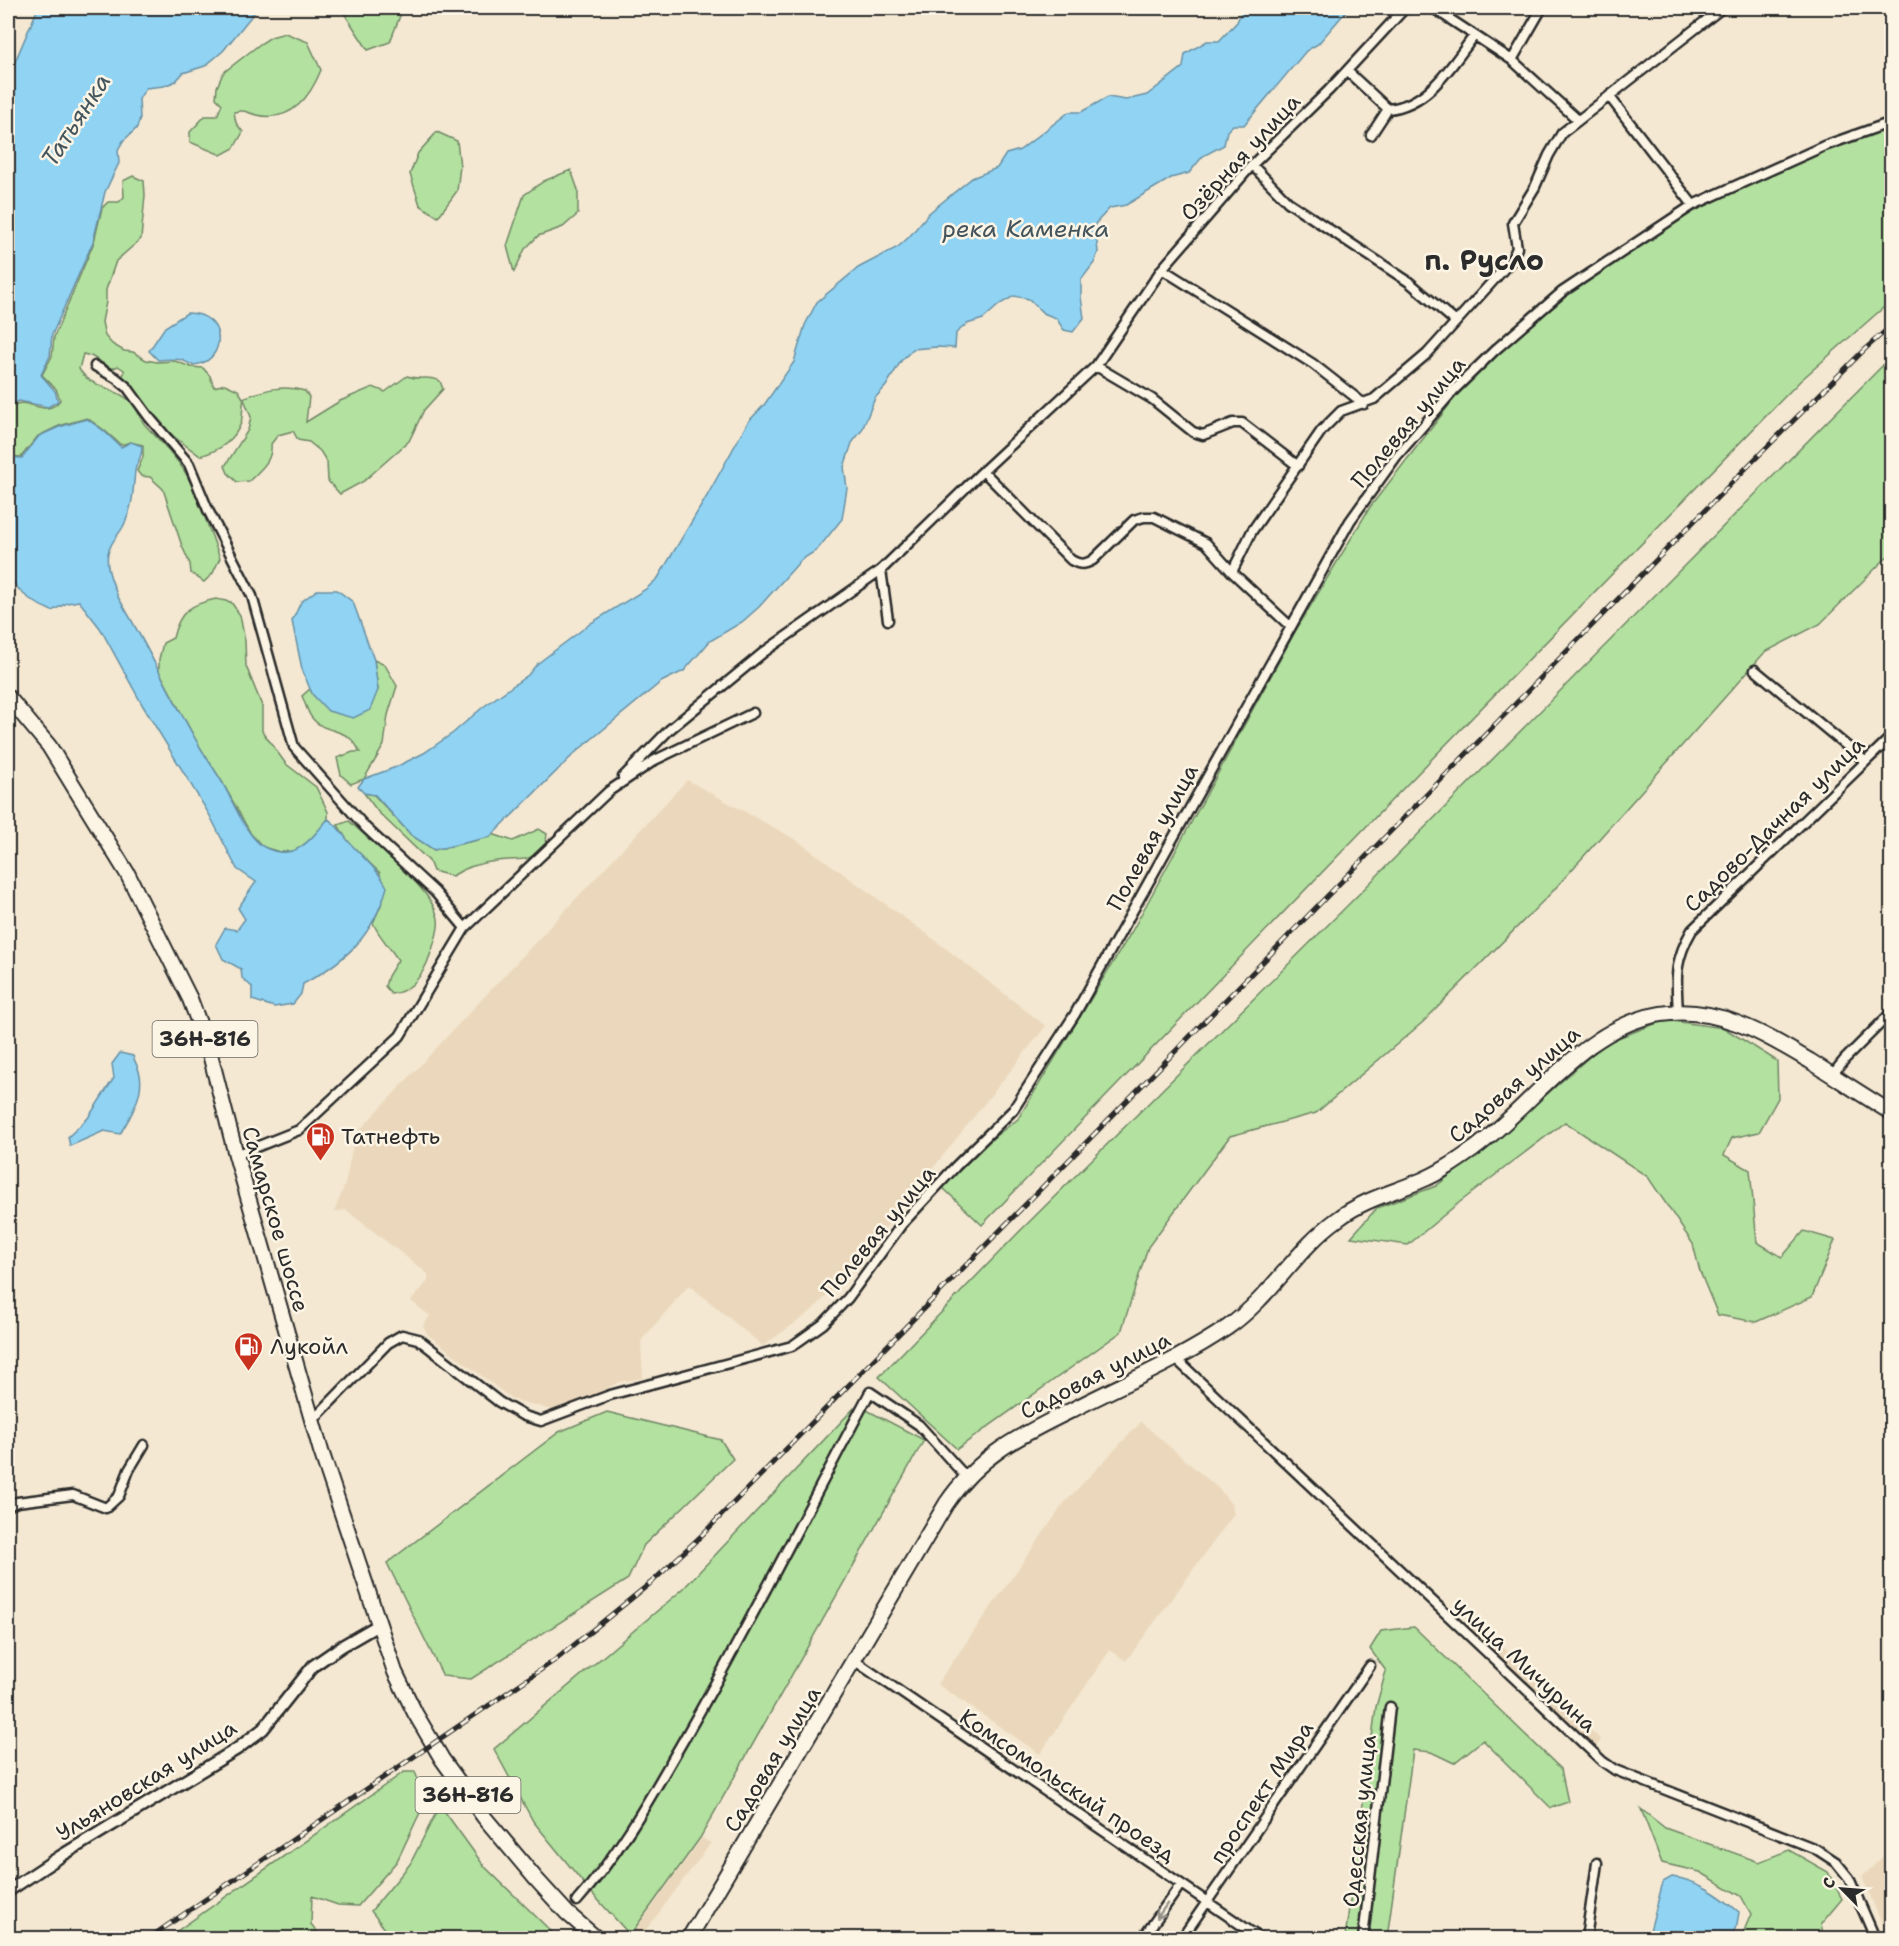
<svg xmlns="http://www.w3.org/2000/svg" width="1899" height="1946" font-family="'Shantell Sans',sans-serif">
  <rect width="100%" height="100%" fill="#f4e8d2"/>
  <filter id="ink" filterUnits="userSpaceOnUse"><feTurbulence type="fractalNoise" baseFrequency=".0167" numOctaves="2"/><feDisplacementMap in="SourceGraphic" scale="12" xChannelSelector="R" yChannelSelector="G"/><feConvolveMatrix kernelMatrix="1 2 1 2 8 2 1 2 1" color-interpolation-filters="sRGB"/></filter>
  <g filter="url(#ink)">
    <path fill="#ebd8bc" d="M687,780l108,59 132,95 119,92 -159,200 -53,63 -25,24 -46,33 -74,-61 -48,56 2,37 -24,4 -46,25 -9,-3 -8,7 -44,-12 -85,-65 -4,-9 7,-9 -19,-15 17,-20v-7l-82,-64 -12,2 11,-28 10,-49z
      M1141,1422l78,67 13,16 2,9 -108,147 -16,-11 -70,104 -103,-70 128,-182z
      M1477,1622l124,118 -6,7 -124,-118z
      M702,1838l9,5 -71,95 -7,-5z
      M1891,1849l1,89h-4l-26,-61z"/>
    <path fill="#b3e19f" stroke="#6f8665" stroke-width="1.5" d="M345,8h58l-13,34 -22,8 -24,-37z
      M285,33l23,9 13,28c-11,27 -30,53 -64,45 -10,-2 -12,-6 -23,-3l2,11 7,9 -9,16 -13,7 -31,-13v-10l15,-16h12l5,-12 -6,-6 1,-11 6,-14 37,-29 11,-7z
      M1891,126v175l-91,80 -412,423 -406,421 -40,-38 39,-40 37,-28 114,-188 164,-301 74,-123 101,-130 97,-82 119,-80 134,-65z
      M437,132l20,9 3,25 -3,25 -19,26 -18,-12 -10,-31 8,-21z
      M571,170l7,20v24l-15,13 -25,9 -13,13 -11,23 -7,-26 17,-51 20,-14z
      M133,176l11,5 1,14 -4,44 -25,22 -10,29v12l-4,20 3,14 7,8 12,7 9,1 13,8 11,2 18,-1 16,6 12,1 7,8 4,11 11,-3 13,6 5,8c21,-8 40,-14 62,-7l4,6 -3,25 34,-21 33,-14 12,5 22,-16c14,5 19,-1 33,5l3,8 -19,21 -15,31 -45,40 -24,13 -12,-13 -1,-19 -7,-11 -11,-9 -11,-2 -5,-9 -15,4 -7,9c2,17 -11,26 -22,37l-12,1 -9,-9 -3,-7 23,-36 3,-13 -7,-18c-2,7 -1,17 -3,24 -7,19 -23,28 -41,33 -10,-8 -22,-15 -31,-24 -17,-17 -29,-38 -46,-56l1,-6 -6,-4 -6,3 -21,-13 -8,-2 -4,15c13,20 31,16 50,31 9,7 10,19 17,26 14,15 29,29 39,46 15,27 24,58 35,86l-7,15 -9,9 -13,-9 -1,-9 -8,-18 -19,-57 -13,-12 -9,-1 -4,-5 6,-14v-12l-13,-3 -9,3 -17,-15 -17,-12 -28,8 -21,10 -17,21 -13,-1v-48c4,-2 9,-5 14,-5 16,2 26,12 38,-3l-4,-11 -14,-14 10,-19 2,-19 40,-95 8,-34 6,-6h11l5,-5 -1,-16z
      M1891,357v196l-71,71 -55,28 -213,240 -129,130 -107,91 -86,23 -82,111 -27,85 -164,117 -78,-72 138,-143 342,-340z
      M216,599l15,3 9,13 5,26 1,25 16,40v25l24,33 30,23 12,25v7l-18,22 -16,10 -14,1 -17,-5 -12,-13 -30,-54 -22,-34 -40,-75v-12l4,-16 10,-5c6,-26 17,-34 43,-39z
      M374,660l11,5 12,21 -9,29 -4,30 -20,34 -13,5 -10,-9 -4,-17 16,-6h7c-13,-28 -34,-16 -48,-34 -5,-6 -7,-16 -10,-22l8,-7 3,6 65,-5z
      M364,793l10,2 37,40 23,15 56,-13 2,-3 21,7 26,-12 8,5 -2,14c-21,17 -26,9 -49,13 -17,2 -30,6 -44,15l-19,-5 -4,-10 -51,-49z
      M349,821c23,22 84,67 89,98 2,11 -7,34 -11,44 -7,16 -19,29 -36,31l-6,-8 3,-10 10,-16c-8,-13 -18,-22 -25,-37l8,-18 -1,-32 -32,-31 -10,-17z
      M1665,1020l59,8 53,33 1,37 -19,34 -27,6 -8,17 26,15 7,72 25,15 22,-26 31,9 -23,57 -56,25 -38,-7 -18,-43 -7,-28 -45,-67 -83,-55 -109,83 -48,40 -57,-8 26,-29 59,-22 53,-41 116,-102z
      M857,1405l67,35 -224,398 -70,97 -40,-44 -57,-70 -39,-72 189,-160z
      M607,1412l114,28 12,19 -89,86 -16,34 -157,100 -28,-3 -56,-113 172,-131z
      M1414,1627l147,142 7,33 -17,6 -68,-68 -29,23 -23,-11 -18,-2 -26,188h-42l31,-231 10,-36 -16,-22 11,-18z
      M404,1772h11l11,28 -29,61 -39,45 -20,-1 -26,-9 -1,28 11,14h-155z
      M440,1805l44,61 74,72h-166l-21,-27 39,-47z
      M1641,1809l24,19 94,34 30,-12 39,22 14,27 -21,25 3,14h-83l10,-24 -10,-18 -41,-24 -38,-9z"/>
    <path fill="#91d3f3" stroke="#6890a3" stroke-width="1.5" d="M38,8h220l-35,43 -18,15 -22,7 -7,8 -12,5 -18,2 -7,11 1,19 -3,10 -14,13 -5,9 1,13 -14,29 -12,50 -41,93 -2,21 -9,19 14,16 3,10 -10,6 -29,-6 -11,5v-328z
      M1243,8h106l-31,36 -12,7 -62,74h-11l-6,6 -3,14 -21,11 -14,17 -18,5 -45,27 -16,3 -15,16 3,28 -4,11 -13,17v17l3,21 -11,14 -9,-2 -8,-12 -13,-5 -14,-14 -15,-3 -14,8 -17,15 -16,5 -11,9 -1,15 -18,-1 -24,2 -12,12 -15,25 -11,12 -13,32 -10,13 -8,24 3,21 -5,31 -25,31 -16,10 -42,47 -17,15 -32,19 -26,30 -23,11 -85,70 -86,85 -56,13 -23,-15 -36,-40 -11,-2 -6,-6 6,-8 32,-12 28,-14 29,-20 30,-26 45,-32 9,-11 54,-41 55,-34 12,-11 49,-82 41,-74 16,-17 30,-43 11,-37 12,-23 41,-34 40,-21 11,-10 20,-24 43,-35 25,-10 9,-14 14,-4 49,-38h12l27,-15 18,3 21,-5 36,-28 2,-13 22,-13h12l18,-19z
      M187,313c40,0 39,45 12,51 -8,2 -10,-1 -17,-4 -7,-2 -17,0 -24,0l-9,-9 16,-24z
      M87,419l17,12 17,16 10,-5 11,4c0,14 -6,16 -7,25 -2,20 -2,36 -11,54 -5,10 -13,16 -16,28 -3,14 5,31 10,44 30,49 53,101 82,150 7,12 15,23 22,35 10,17 25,56 42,65 31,16 46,-7 64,-28 11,7 14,15 22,24 13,15 28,26 37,44 -14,49 -40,73 -84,97l-2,10 -8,10 -19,3 -22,-7v-13l-10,-9 -1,-9 -18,-10 -7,-15 9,-16 12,2 8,-11 -7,-11 18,-26 -19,-13 -28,-55 -66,-108 -43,-78 -21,-27 -12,2 -15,8c-13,-5 -33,-17 -39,-30 -11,-20 -6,-97 -5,-124l14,1 17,-22 20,-9z
      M317,590h20l16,12 21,58 4,30 -8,20 -17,8 -25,-7 -15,-16 -3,-6 -8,-20 -10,-48 9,-19z
      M120,1053l13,3c2,6 6,13 7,19 4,19 -10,43 -20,59l-16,-3 -34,15 -2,-9 20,-19 26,-40 -2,-14z
      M1672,1877c26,3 47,18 67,35l-2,12 -6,14h-83l15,-56z"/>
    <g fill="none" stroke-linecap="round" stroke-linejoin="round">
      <defs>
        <path id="minor" d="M1433,8l79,52 66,60
          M1512,60l30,-52
          M1347,71l41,38
          M1609,96l84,109
          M1371,135l17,-26c41,-4 63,-43 86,-73
          M1252,165l36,37 121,80 47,40
          M1162,269l151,95 51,40
          M95,366l21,12 11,9 22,30 40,47 19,46 44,86 42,151 72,81 69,64 30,36
          M1096,366l56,33 41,33 10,3 30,-12h9l56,43
          M983,471l88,89c9,5 13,5 22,0l41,-40 10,-3h10l52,26 26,29 58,54
          M1232,572l20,-41 70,-101 19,-19 33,-12 53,-45 84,-93 6,-13 -4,-25 22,-36 14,-32 13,-22 160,-125
          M888,620l-7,-50 102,-99 113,-105 66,-97 90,-104 77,-75 76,-82
          M1755,670l110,91
          M623,777l46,-47 95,-78 117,-82
          M1678,1012c-2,-35 -4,-51 14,-82l200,-194
          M1832,1075l13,-16 47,-47
          M236,1155l63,-25 101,-94 65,-108 144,-137 46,-31 98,-47
          M1175,1358l427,403 13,9 201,79 20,13 13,16 26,60
          M312,1421l76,-78 14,-8 16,4 81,63 25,14 17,5 69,-26 182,-49 31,-22 25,-26 54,-74 54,-58 57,-56 62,-96 275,-493 46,-64 58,-67 41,-40 67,-58 131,-87 131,-59 68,-24
          M8,1506l9,-4 56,-7 33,13 13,-12 10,-26 15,-25
          M855,1661l405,277
          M577,1901c44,-49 77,-110 110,-167 64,-112 122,-228 183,-342l49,33 47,52
          M1143,1938l38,-54
          M1182,1938l188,-272
          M1363,1938l27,-231
          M1586,1938l11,-75"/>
        <path id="tertiary" d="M8,1891l53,-35 176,-107 26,-20 50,-63 29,-20 38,-22"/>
        <path id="primary" d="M8,697l41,49 78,127 63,126 19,51 27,105 85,296 74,221 20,41 27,46 42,58 52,62 31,34 29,25
          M689,1938l257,-434c33,-49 75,-69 126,-94 52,-27 108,-50 156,-83 43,-30 68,-78 110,-108 24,-19 54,-26 82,-38 20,-8 37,-20 54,-32 59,-44 110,-123 187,-135 56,-9 103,20 149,47 27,17 54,35 82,52"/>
      </defs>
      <use href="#minor" stroke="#2b2b2b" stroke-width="13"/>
      <use href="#tertiary" stroke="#2b2b2b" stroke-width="15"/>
      <use href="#primary" stroke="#2b2b2b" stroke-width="18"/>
      <use href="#minor" stroke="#fcf5e5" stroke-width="8"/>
      <use href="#tertiary" stroke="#fcf5e5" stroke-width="10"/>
      <use href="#primary" stroke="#fcf5e5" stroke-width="14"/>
      <defs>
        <path id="rail" d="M149,1938l409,-280 95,-77 48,-45 1051,-1074 113,-113 27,-24"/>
      </defs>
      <use href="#rail" stroke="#2b2b2b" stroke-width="5"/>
      <use href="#rail" stroke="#fcf5e5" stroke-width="3" stroke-dasharray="9" stroke-linecap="butt"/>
    </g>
    <defs><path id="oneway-shaft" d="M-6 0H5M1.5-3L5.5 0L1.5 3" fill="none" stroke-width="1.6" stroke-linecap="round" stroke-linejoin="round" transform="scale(1.5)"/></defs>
    <use stroke="#949088" href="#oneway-shaft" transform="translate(1162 1911) rotate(125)"/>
  </g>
  <defs>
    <symbol id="fuel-pin" viewBox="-11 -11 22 30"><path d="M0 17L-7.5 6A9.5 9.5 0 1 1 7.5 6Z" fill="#c8321e" stroke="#fcf5e5"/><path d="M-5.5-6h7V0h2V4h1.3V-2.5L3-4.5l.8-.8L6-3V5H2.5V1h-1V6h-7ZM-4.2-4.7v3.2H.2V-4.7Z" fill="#fff"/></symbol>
  </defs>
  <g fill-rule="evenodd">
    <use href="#fuel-pin" x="304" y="1120" width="33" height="45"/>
    <use href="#fuel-pin" x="232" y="1330" width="33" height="45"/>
  </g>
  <g text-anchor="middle" stroke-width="5" stroke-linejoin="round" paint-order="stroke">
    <g fill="#fcf5e5" stroke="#6a6863" stroke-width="1.5">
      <rect x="152.5" y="1021" width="105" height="36" rx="4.5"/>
      <rect x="415.5" y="1777" width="105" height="36" rx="4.5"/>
    </g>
    <g font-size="21" font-weight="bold" fill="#2b2b2b">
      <text x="205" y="1046">36Н-816</text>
      <text x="468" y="1802">36Н-816</text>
    </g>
    <g font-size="22" fill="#2b2b2b" stroke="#fcf5e5">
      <text transform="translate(1240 157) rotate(-47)" y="8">Озёрная улица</text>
      <text transform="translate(1408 422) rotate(-50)" y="8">Полевая улица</text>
      <text transform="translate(1774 824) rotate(-44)" y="8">Садово-Дачная улица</text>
      <text transform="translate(1152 837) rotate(-61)" y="8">Полевая улица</text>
      <text transform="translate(1514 1084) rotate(-41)" y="8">Садовая улица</text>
      <text transform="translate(276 1219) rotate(74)" y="8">Самарское шоссе</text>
      <text transform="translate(878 1231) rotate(-50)" y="8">Полевая улица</text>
      <text transform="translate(1095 1375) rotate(-27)" y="8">Садовая улица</text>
      <text transform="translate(1525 1664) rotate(43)" y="8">улица Мичурина</text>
      <text transform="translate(772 1759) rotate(-59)" y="8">Садовая улица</text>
      <text transform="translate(146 1780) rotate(-32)" y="8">Ульяновская улица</text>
      <text transform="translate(1068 1785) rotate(34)" y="8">Комсомольский проезд</text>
      <text transform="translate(1261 1792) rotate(-56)" y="8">проспект Мира</text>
      <text transform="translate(1359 1821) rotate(-84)" y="8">Одесская улица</text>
    </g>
    <g font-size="22" fill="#2b2b2b" stroke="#fcf5e5" text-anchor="start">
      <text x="341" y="1144">Татнефть</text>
      <text x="270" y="1354">Лукойл</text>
    </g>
    <g font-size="24" font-style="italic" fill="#44555d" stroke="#fcf5e5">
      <text transform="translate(76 120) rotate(-57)" y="8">Татьянка</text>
      <text x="1026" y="237">река Каменка</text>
    </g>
    <g font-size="28" font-weight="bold" fill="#2b2b2b" stroke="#fcf5e5">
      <text x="1484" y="270">п. Русло</text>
    </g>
  </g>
  <rect width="1899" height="1946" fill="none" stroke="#fcf5e5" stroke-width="30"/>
  <rect x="15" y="15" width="1869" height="1916" fill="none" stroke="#2b2b2b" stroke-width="2" filter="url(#ink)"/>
  <g transform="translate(1842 1889) rotate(295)" stroke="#fcf5e5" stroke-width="4.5" paint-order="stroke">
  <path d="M0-4.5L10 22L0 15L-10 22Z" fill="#2b2b2b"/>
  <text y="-9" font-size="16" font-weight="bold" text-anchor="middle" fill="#2b2b2b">С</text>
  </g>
</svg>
